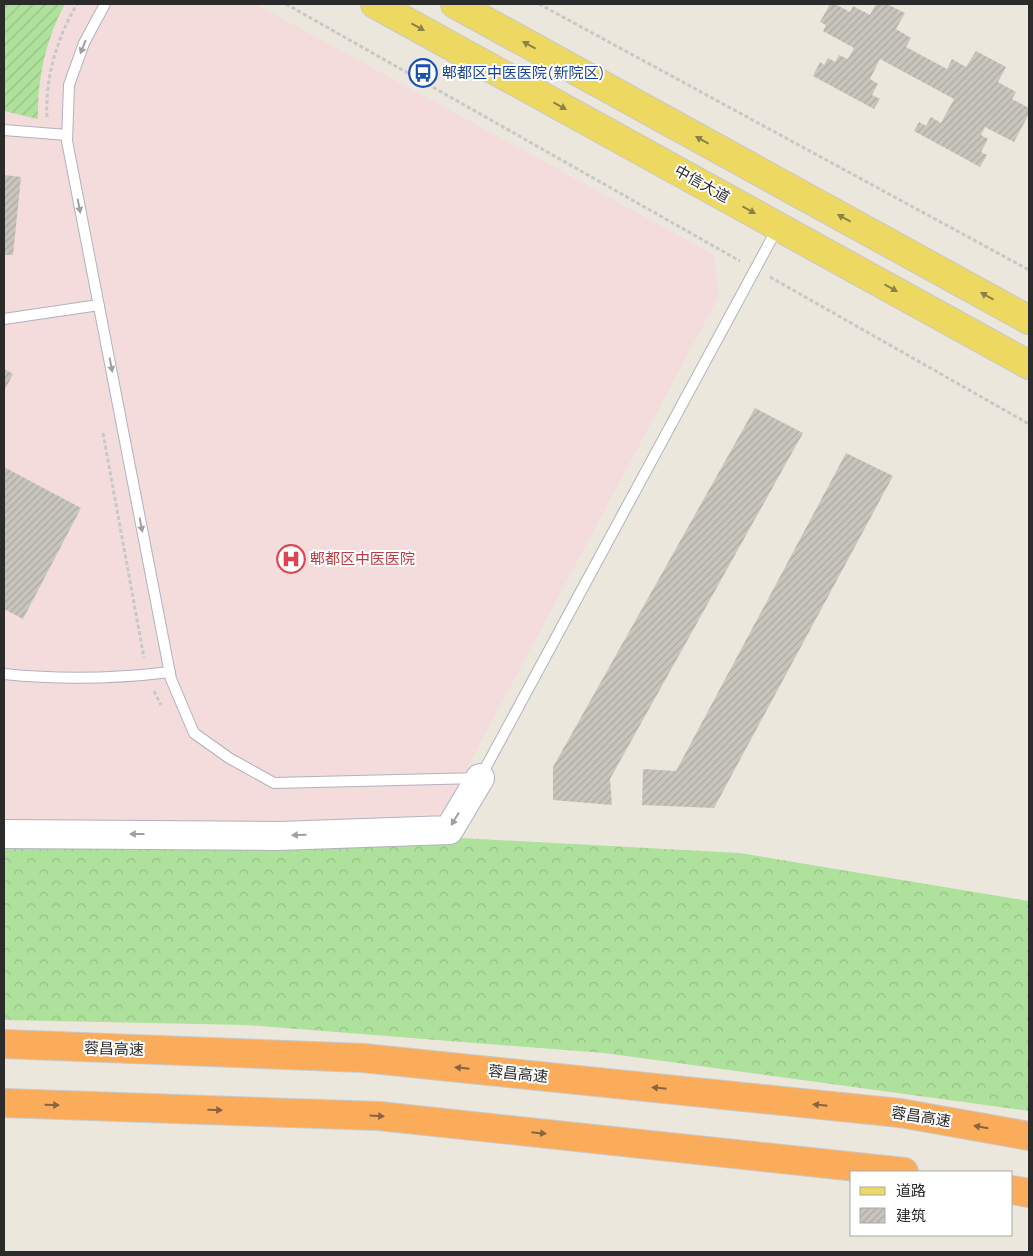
<svg xmlns="http://www.w3.org/2000/svg" width="1033" height="1256" font-family="Manrope,'Noto Sans SC',sans-serif">
  <defs>
    <pattern id="forest-crowns" width="20" height="18" patternUnits="userSpaceOnUse" patternTransform="scale(1.25)"><rect width="20" height="18" fill="#aee19b"/><path d="M2 6a3 3 0 1 1 6 0M12 15a3 3 0 1 1 6 0" fill="none" stroke="#96c186"/></pattern>
    <pattern id="garden-furrows" width="10" height="10" patternUnits="userSpaceOnUse" patternTransform="scale(1.25)"><rect width="10" height="10" fill="#aee19b"/><path d="M-1 1l2-2M0 10L10 0M9 11l2-2" fill="none" stroke="#96c186"/></pattern>
    <pattern id="building-hatch" width="6" height="6" patternUnits="userSpaceOnUse" patternTransform="scale(1.25)"><rect width="6" height="6" fill="#c8c5bc"/><path d="M-1 1l2-2M0 6l6-6M5 7l2-2" fill="none" stroke="#aca9a2"/></pattern>
  </defs>
  <rect width="100%" height="100%" fill="#ece7dd"/>
  <path fill="#f3dcdb" d="M4,4h252l458,251 5,41 -282,528 -433,-2z"/>
  <path fill="url(#forest-crowns)" d="M4,828l307,2 429,23 289,48v210l-425,-58 -357,-28 -243,-5z"/>
  <path fill="url(#garden-furrows)" d="M4,4h61c-19,34 -28,76 -27,115l-34,-8z"/>
  <path fill="url(#building-hatch)" d="M830,4h5l15,8 3,-6 17,9 6,-11h11l18,9 -9,16 15,9 -5,9 41,22 5,-10 14,8 10,-16 30,16 -8,15 18,10 -4,7 17,9v6l-15,28 -29,-15 -4,8 7,4 -7,13 6,3 -7,12 -66,-36 5,-9 7,4 5,-9 10,6 13,-24 -74,-40 -10,20 8,5 -6,11 8,4 -6,10 -61,-33 7,-14 4,3 4,-7 7,4 4,-7 9,4 6,-11 -31,-17 3,-6 -6,-3z
    M4,175l17,2 -8,78h-9z
    M4,369l9,5 -9,17z
    M755,408l48,25 -193,346 2,26 -59,-5v-33z
    M846,453l47,23 -179,332 -72,-3 1,-36 33,2z
    M4,467l77,41 -58,111 -19,-10z"/>
  <g fill="none" stroke-linecap="round" stroke-linejoin="round">
    <defs>
      <path id="lane" d="M105,4l-21,39 -15,42 -2,56 104,538 23,54 35,25 45,25 206,-5 298,-551
        M4,130l63,5
        M4,319l95,-14
        M4,674c57,6 109,5 166,-2"/>
      <path id="secondary" d="M4,834l274,2 171,-6 31,-52"/>
      <path id="primary" d="M375,4l654,361
        M455,4l574,316"/>
      <path id="highway" d="M4,1044l359,14 537,55 129,23
        M4,1103l375,13 525,56
        M1012,1190l17,3"/>
    </defs>
    <use href="#lane" stroke="#b1b2be" stroke-width="12"/>
    <use href="#secondary" stroke="#b1b2be" stroke-width="30"/>
    <use href="#primary" stroke="#c8c8c8" stroke-width="30"/>
    <use href="#highway" stroke="#c8c8c8" stroke-width="30"/>
    <path stroke="#c8c8c8" stroke-width="3" stroke-dasharray="4 2.5" stroke-linecap="butt" d="M286,4l454,257
      M539,4l490,266
      M47,117c-2,-40 10,-79 30,-113
      M770,277l259,147
      M103,433l41,225
      M154,691l7,14"/>
    <use href="#lane" stroke="#fff" stroke-width="10"/>
    <use href="#secondary" stroke="#fff" stroke-width="28"/>
    <use href="#primary" stroke="#edd862" stroke-width="28"/>
    <use href="#highway" stroke="#faac5b" stroke-width="28"/>
  </g>
  <defs><path id="oneway-solid" d="M-6-.8H1V-3.2L6.5 0L1 3.2V.8H-6Z" transform="scale(1.25)"/></defs>
  <g fill="#8c8246">
    <use href="#oneway-solid" transform="translate(418 27) rotate(29)"/>
    <use href="#oneway-solid" transform="translate(529 45) rotate(-151)"/>
    <use href="#oneway-solid" transform="translate(560 106) rotate(29)"/>
    <use href="#oneway-solid" transform="translate(702 140) rotate(-151)"/>
    <use href="#oneway-solid" transform="translate(749 210) rotate(29)"/>
    <use href="#oneway-solid" transform="translate(844 218) rotate(-151)"/>
    <use href="#oneway-solid" transform="translate(891 288) rotate(29)"/>
    <use href="#oneway-solid" transform="translate(987 296) rotate(-151)"/>
  </g>
  <g fill="#a0a0a0">
    <use href="#oneway-solid" transform="translate(83 47) rotate(112)"/>
    <use href="#oneway-solid" transform="translate(79 206) rotate(79)"/>
    <use href="#oneway-solid" transform="translate(111 365) rotate(79)"/>
    <use href="#oneway-solid" transform="translate(141 525) rotate(79)"/>
    <use href="#oneway-solid" transform="translate(455 819) rotate(121)"/>
    <use href="#oneway-solid" transform="translate(137 834) rotate(-180)"/>
    <use href="#oneway-solid" transform="translate(299 835) rotate(178)"/>
  </g>
  <g fill="#886541">
    <use href="#oneway-solid" transform="translate(462 1068) rotate(-174)"/>
    <use href="#oneway-solid" transform="translate(659 1088) rotate(-174)"/>
    <use href="#oneway-solid" transform="translate(52 1105) rotate(2)"/>
    <use href="#oneway-solid" transform="translate(820 1105) rotate(-174)"/>
    <use href="#oneway-solid" transform="translate(215 1110) rotate(2)"/>
    <use href="#oneway-solid" transform="translate(377 1116) rotate(4)"/>
    <use href="#oneway-solid" transform="translate(981 1127) rotate(-170)"/>
    <use href="#oneway-solid" transform="translate(539 1133) rotate(6)"/>
  </g>
  <defs>
    <symbol id="bus-ring" viewBox="-11 -11 22 22"><circle r="9.5" fill="#fff" stroke="#1a4fb4" stroke-width="1.5"/><path d="M-5-6H5V4H4V6H2V4H-2V6H-4V4H-5ZM-3.5-4V0h7V-4ZM-3.5 1.2v1.5H-2V1.2ZM2 1.2v1.5H3.5V1.2Z" fill="#1a4fb4"/></symbol>
    <symbol id="hospital-ring" viewBox="-11 -11 22 22"><circle r="9.5" fill="#fff" stroke="#e0444e" stroke-width="1.5"/><path d="M-5-5h3v3.5h4V-5h3V5h-3V1.5h-4V5h-3Z" fill="#e0444e"/></symbol>
  </defs>
  <g fill-rule="evenodd">
    <use href="#bus-ring" x="407" y="57" width="32" height="32"/>
    <use href="#hospital-ring" x="275" y="543" width="32" height="32"/>
  </g>
  <g text-anchor="middle" stroke-width="4" stroke-linejoin="round" paint-order="stroke">
    <g font-size="15" fill="#164399" stroke="#fff" text-anchor="start">
      <text x="442" y="78">郫都区中医医院(新院区)</text>
    </g>
    <g font-size="15" fill="#2b2b2b" stroke="#fff">
      <text transform="translate(702 184) rotate(29)" y="5">中信大道</text>
      <text transform="translate(114 1049) rotate(2)" y="5">蓉昌高速</text>
      <text transform="translate(518 1074) rotate(6)" y="5">蓉昌高速</text>
      <text transform="translate(921 1117) rotate(9)" y="5">蓉昌高速</text>
    </g>
    <g font-size="15" fill="#be3a42" stroke="#fff" text-anchor="start">
      <text x="310" y="564">郫都区中医医院</text>
    </g>
  </g>
  <rect width="1033" height="1256" fill="none" stroke="#2b2b2b" stroke-width="10"/>
  <rect x="850" y="1171" width="162" height="65" fill="#ffffff" stroke="#aaaaaa"/>
  <rect x="860" y="1187" width="25" height="8" fill="#edd862" stroke="#aaaaaa"/>
  <text x="896" y="1196" font-size="15" fill="#2b2b2b">道路</text>
  <rect x="860" y="1208" width="25" height="15" fill="url(#building-hatch)" stroke="#aaaaaa"/>
  <text x="896" y="1221" font-size="15" fill="#2b2b2b">建筑</text>
</svg>
